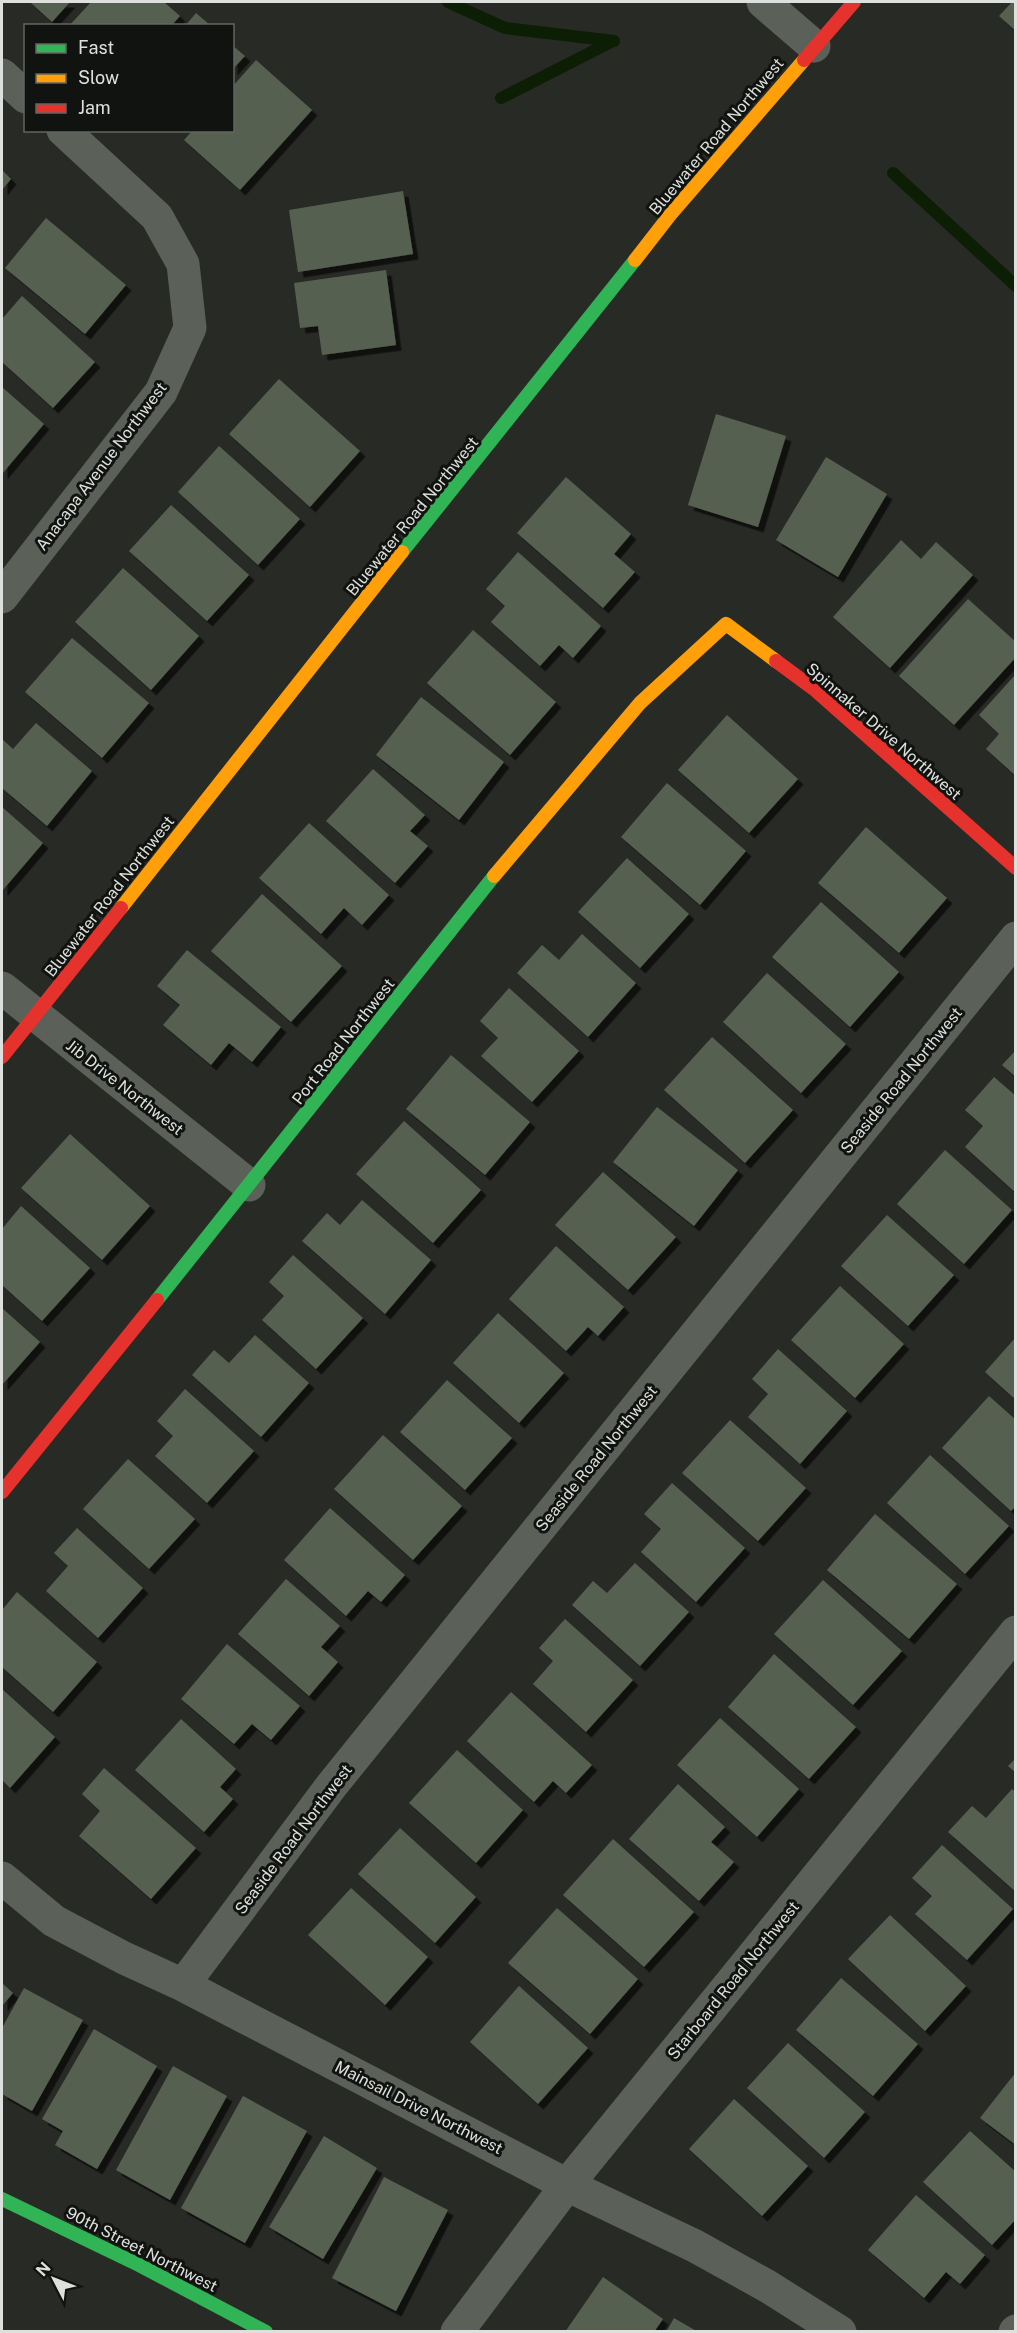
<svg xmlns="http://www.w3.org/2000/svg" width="1017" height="2333" font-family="'Public Sans',sans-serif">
  <defs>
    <filter id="shadow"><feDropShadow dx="5.5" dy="5.5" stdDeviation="0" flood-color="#0009"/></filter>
  </defs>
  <rect width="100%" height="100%" fill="#282a26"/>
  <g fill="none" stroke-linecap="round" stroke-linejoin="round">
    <path stroke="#0c1e03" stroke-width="12" d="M448,2l57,26 109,13
      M501,98l112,-57
      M893,173l123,113"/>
  </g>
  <path fill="#576051" filter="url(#shadow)" d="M30,2h40l-18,20z
    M91,2h73l16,14 -9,10h-102z
    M1012,2h4v29l-17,-15z
    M196,13l15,13h-26z
    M232,45l13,11 -13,14z
    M256,60l56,50 -72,80 -56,-50 9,-10h39v-43z
    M2,170l9,9 -9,11z
    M403,191l10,63 -115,18 -9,-62z
    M46,218l80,67 -41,49 -80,-66z
    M386,270l10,75 -74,10 -4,-29 -18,2 -6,-45z
    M22,296l73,66 -42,46 -51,-46v-43z
    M279,379l81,72 -50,56 -81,-73z
    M2,387l42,37 -42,50z
    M716,414l70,22 -28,91 -70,-22z
    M219,446l81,73 -42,46 -80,-73z
    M826,457l61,37 -49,83 -62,-37z
    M566,477l65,57 -17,20 21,18 -32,36 -86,-75z
    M171,505l78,70 -42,46 -78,-70z
    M901,540l20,19 15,-17 37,33 -83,93 -57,-51z
    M518,552l83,74 -28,32 -14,-13 -19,21 -49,-44 14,-16 -19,-17z
    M123,568l76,68 -48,54 -76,-68z
    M968,599l48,43v15l-62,68 -55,-49z
    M473,630l83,72 -46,53 -83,-72z
    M72,638l77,65 -47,55 -77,-66z
    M1016,674v102l-30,-27 13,-15 -20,-19z
    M421,697l83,65 -45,58 -83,-65z
    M727,715l71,64 -49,54 -71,-63z
    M36,723l56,48 -45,55 -45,-38v-49l11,10z
    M373,769l52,46 -15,16 18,15 -33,37 -69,-62z
    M667,783l79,68 -46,54 -79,-68z
    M2,807l41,36 -41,48z
    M309,823l80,72 -27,30 -18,-17 -23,26 -62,-56z
    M866,827l81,71 -48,55 -81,-70z
    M627,858l62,56 -49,54 -62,-56z
    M262,894l80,72 -51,56 -80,-71z
    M821,902l78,70 -49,55 -78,-70z
    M582,934l54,49 -48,54 -71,-64 25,-28 17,15z
    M187,950l94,77 -29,35 -23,-19 -18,22 -48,-40 17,-20 -23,-19z
    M767,973l79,71 -45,49 -78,-71z
    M509,988l70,63 -47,51 -51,-46 17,-18 -18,-17z
    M712,1037l81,73 -48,53 -81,-73z
    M1016,1050v27l-14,-12z
    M451,1055l79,67 -45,53 -79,-66z
    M994,1077l22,19v97l-51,-46 18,-21 -18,-16z
    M657,1107l81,63 -44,56 -81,-64z
    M404,1121l77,69 -48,53 -77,-69z
    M70,1134l80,72 -48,54 -81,-72z
    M945,1150l67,60 -48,54 -67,-60z
    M603,1172l73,65 -48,53 -73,-65z
    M362,1200l69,60 -46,54 -83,-73 25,-28 13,12z
    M21,1206l69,62 -48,53 -40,-36v-56z
    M887,1215l67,60 -46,51 -67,-60z
    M556,1246l68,61 -26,29 -10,-9 -22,24 -57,-52z
    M293,1255l70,63 -47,51 -54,-49 22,-24 -15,-14z
    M840,1286l64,58 -49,54 -64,-58z
    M2,1308l38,34 -38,43z
    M498,1313l66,60 -45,50 -66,-60z
    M255,1335l54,48 -48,54 -69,-62 22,-25 15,13z
    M1016,1337v63l-31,-28z
    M778,1349l69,62 -47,53 -52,-47 20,-23 -16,-15z
    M447,1380l65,58 -47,52 -65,-58z
    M185,1389l69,62 -47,52 -52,-47 18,-20 -16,-15z
    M989,1396l27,24v86l-5,5 -69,-63z
    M730,1420l76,68 -48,53 -76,-68z
    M383,1435l79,71 -49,54 -79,-71z
    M930,1455l79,71 -44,48 -78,-71z
    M128,1459l67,60 -46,50 -66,-60z
    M672,1483l73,65 -49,54 -55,-50 20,-23 -17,-15z
    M330,1508l75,67 -24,27 -13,-11 -22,25 -62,-56z
    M875,1514l82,70 -48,55 -82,-69z
    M77,1528l66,60 -45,50 -52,-47 22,-25 -14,-13z
    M635,1563l54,49 -49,54 -68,-61 21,-24 14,12z
    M286,1579l54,47 -19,21 17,15 -29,34 -71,-62z
    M823,1580l79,71 -49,54 -79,-71z
    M17,1592l80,70 -44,50 -51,-45v-57z
    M565,1619l68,61 -47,52 -53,-48 20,-23 -14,-13z
    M227,1644l73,62 -29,34 -19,-16 -18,20 -53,-45z
    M774,1654l82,73 -47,52 -81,-72z
    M2,1689l53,48 -45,51 -8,-8z
    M511,1692l81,73 -26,28 -13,-12 -19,21 -67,-61z
    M720,1718l79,71 -42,48 -80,-72z
    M181,1719l55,50 -16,18 13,12 -29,33 -69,-62z
    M457,1750l66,60 -47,53 -67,-60z
    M1016,1758v15l-8,-7z
    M104,1768l92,80 -45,51 -72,-63 21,-25 -18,-17z
    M678,1784l47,43 -14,15 23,20 -35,39 -70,-62z
    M1012,1789l4,3v100l-68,-60 24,-26 14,12z
    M400,1828l76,69 -41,46 -77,-69z
    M613,1839l81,73 -50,55 -81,-72z
    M942,1845l71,64 -46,51 -52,-46 17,-18 -20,-18z
    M351,1888l77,69 -43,48 -77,-70z
    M557,1908l81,71 -48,55 -82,-71z
    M890,1915l76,71 -41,45 -77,-72z
    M841,1978l77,66 -45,52 -77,-66z
    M2,1983l11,10 -11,13z
    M519,1986l69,62 -50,56 -68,-62z
    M24,1988l59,32 -51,91 -30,-17v-66z
    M94,2029l63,37 -60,103 -42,-24 8,-14 -21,-12z
    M788,2043l77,69 -41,46 -77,-70z
    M173,2066l54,30 -57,104 -54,-30z
    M1016,2072v73l-36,-27z
    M243,2096l64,35 -62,112 -64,-35z
    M734,2099l74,67 -46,50 -73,-67z
    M970,2131l46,41v47l-24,26 -69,-63z
    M324,2136l53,32 -54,91 -54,-32z
    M384,2177l64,33 -52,101 -64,-33z
    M916,2195l69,60 -25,29 -14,-12 -22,26 -56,-48z
    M603,2277l60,42 -9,13h-89z
    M674,2318l24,14h-32z"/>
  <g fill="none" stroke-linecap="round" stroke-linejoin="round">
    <path stroke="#5b6058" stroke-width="33" d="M763,2l51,44
      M2,75l24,22
      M2,597l159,-205 29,-64 -7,-64 -26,-47 -94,-87
      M2,988l247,197
      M2,1878l52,43 70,37 59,27 384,200 128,61 72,40 73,46
      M183,1985l149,-200 684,-847
      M457,2332l110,-147 449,-553
      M1015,2332l1,-1"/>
    <path stroke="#30b455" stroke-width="14" d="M402,552l233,-292
      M157,1300l337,-424
      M2,2199l137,66 127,67"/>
    <path stroke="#ff9f0a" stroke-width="14" d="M635,260l35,-45 134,-155
      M494,876l146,-173 86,-79 50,37
      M121,908l281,-356"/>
    <path stroke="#e5322d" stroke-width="14" d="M804,60l50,-58
      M776,661l38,28 202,179
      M2,1057l119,-149
      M2,1492l155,-192"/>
  </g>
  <g text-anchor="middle" stroke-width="6" stroke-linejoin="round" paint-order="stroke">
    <g font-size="16" fill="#dde0dc" stroke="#111310">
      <text transform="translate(716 136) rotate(-50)" y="6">Bluewater Road Northwest</text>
      <text transform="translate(101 466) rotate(-53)" y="6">Anacapa Avenue Northwest</text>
      <text transform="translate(412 516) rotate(-51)" y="6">Bluewater Road Northwest</text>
      <text transform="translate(884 731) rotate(41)" y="6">Spinnaker Drive Northwest</text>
      <text transform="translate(109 896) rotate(-52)" y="6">Bluewater Road Northwest</text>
      <text transform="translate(343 1041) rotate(-52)" y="6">Port Road Northwest</text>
      <text transform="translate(901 1080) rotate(-51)" y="6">Seaside Road Northwest</text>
      <text transform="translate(125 1087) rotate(38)" y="6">Jib Drive Northwest</text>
      <text transform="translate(596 1458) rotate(-51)" y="6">Seaside Road Northwest</text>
      <text transform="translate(293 1839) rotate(-53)" y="6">Seaside Road Northwest</text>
      <text transform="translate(733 1980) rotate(-51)" y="6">Starboard Road Northwest</text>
      <text transform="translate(419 2107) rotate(27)" y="6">Mainsail Drive Northwest</text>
      <text transform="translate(142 2249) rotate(27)" y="6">90th Street Northwest</text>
    </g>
  </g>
  <rect width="1017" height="2333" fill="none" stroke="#dde0dc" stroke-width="6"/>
  <rect x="24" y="24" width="210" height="108" fill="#111310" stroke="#636562" stroke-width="1.5"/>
  <rect x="36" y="44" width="30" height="9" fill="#30b455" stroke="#636562" stroke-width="1.5"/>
  <text x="78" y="54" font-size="18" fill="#dde0dc">Fast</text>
  <rect x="36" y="74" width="30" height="9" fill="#ff9f0a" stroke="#636562" stroke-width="1.5"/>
  <text x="78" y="84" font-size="18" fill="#dde0dc">Slow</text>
  <rect x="36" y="104" width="30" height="9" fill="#e5322d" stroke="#636562" stroke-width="1.5"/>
  <text x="78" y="114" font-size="18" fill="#dde0dc">Jam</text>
  <g transform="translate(54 2279) rotate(312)" stroke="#111310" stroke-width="4.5" paint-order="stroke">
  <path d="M0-4.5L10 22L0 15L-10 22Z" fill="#dde0dc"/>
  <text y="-9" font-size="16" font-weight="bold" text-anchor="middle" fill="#dde0dc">N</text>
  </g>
</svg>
